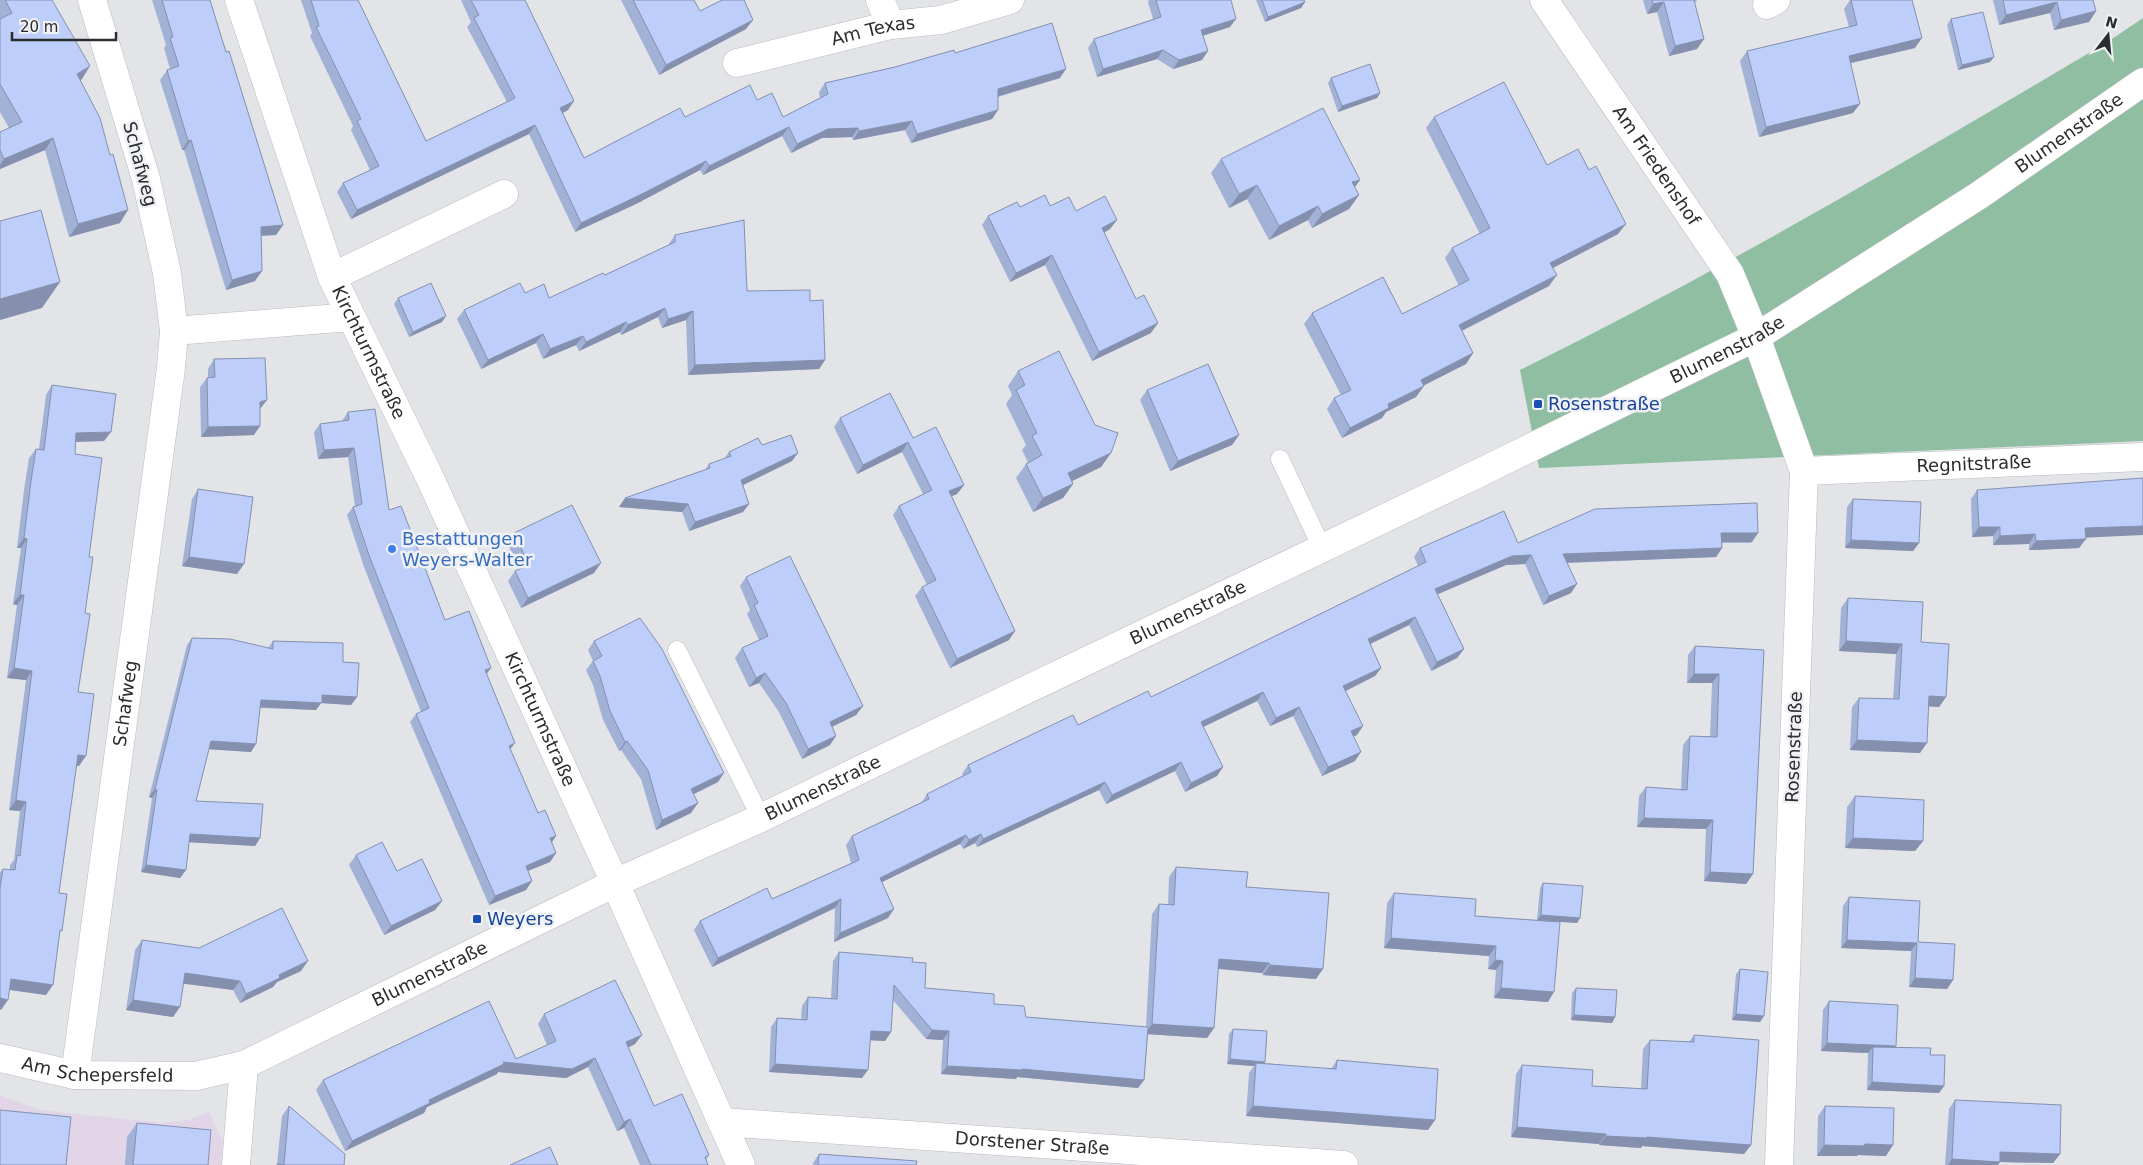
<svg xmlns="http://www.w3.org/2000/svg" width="2143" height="1165" font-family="'DejaVu Sans',sans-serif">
  <rect width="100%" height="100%" fill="#e2e4e8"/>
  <path fill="#e2d5e8" d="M0,1095l40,15 123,13 25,-3 21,-8 14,30 -2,23h-221z"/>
  <path fill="#8fbea2" d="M2143,18v423l-604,27 -19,-98c201,-99 393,-213 586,-327z"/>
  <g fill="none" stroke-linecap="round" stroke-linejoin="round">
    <defs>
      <path id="lane" d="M1280,459l42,89
        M677,650l84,168"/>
      <g id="street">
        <path id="s1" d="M239,0l93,277 97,199 186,407 126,282"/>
        <path d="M880,0l11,25"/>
        <path id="s2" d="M1544,0l186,274 26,63 48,134 -25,694"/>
        <path d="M1767,5l9,-5"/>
        <path id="s3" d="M737,63l154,-38 50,-5 69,-20"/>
        <path d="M332,277l172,-83"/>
        <path d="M174,331l177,-14"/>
        <path id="s4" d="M1804,471l339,-14"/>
        <path id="s5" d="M0,1058l75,17 121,1 48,-11 371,-182 146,-65 144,-70 572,-274 279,-137 222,-141 165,-114"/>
        <path id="s6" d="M75,1075l96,-707 3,-37 -7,-58 -21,-94 -54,-179"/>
        <path id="s7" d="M722,1122l622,43"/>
        <path d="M236,1165l8,-100"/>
      </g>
    </defs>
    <use href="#lane" stroke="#babbbf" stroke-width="19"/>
    <use href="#street" stroke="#babbbf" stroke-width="29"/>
    <use href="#lane" stroke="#fff" stroke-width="18"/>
    <use href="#street" stroke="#fff" stroke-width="28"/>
  </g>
  <path fill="#a2b1d6" d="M0,0h52l30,79 -2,1 40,143 -51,14 -24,-87 -45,19v-37l9,-4 -9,-16z
    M152,0h58l16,52 57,173 -7,10 -15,1 -6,45 -29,9 -42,-140h-2l-22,-70 7,-10 3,-1 -6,-21 2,-3z
    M301,0h57l68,141 81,-39 -40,-75 4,-5 -10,-22h64l43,110 -5,3 21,45 101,-41 72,-17 26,17 37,-19 -1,-6 6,-9 130,-30 105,25 -62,19v13l-6,9 -81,24 -6,-13 -52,10 -1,-3 -30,1 -31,15 -9,-17 -79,39 -3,-5 -64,34 -61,28 -46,-98 -178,85 -14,-27 6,-9 27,-13 -19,-40 2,-4 -43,-90 2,-3z
    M621,0h73l6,11 46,18 -87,46z
    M1149,0h82l-1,27 -27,9 -1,24 -29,9 -16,-10 -60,18 -9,-29 6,-9 59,-20 -5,-17z
    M1256,0h48l1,2 -4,6 -36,14z
    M1643,0h54l-2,3 2,46 -28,7 -12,-44 -10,2z
    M1850,0h62l3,48 -64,15 2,50 -94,24 -19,-76 7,-10 102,-24 -5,-18z
    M1993,0h100l3,11 -7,11 -35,8 -4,-17 -51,12z
    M1951,19l43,38 -4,5 -32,8 -11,-45z
    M1331,78l49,15 -3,5 -39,14 -10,-29z
    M1434,117l113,48 71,69 -65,34 -4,18 -87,45 11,22 -7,11 -43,21 -7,12 -30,15 -4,6 -40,20 -15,-29 7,-11 7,-3 -37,-71 8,-11 90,1 57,-28 -14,-28 7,-10 28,-14 -54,-106z
    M1221,159l134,28 4,8 -10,14 -37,19 -4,-8 -39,20 -22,-41 -18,9 -18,-35z
    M1050,206l26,5 34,18 -6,4 47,100 -59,28 -47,-96 -35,17 -28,-57 6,-9 32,-9z
    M675,235l72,56 63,10 15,59 -6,9 -131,6 -2,-55 -24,8 -4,-11 -37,18 -1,-3 -41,19 -3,-6 -33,14 -7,-16 -55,26 -24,-50 7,-9 61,-17 24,5 56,-23 64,-30v-1z
    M398,298l44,24 -33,15 -15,-33z
    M214,359l40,76 -53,2 -1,-50 7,-9h1v-9z
    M1018,371l77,54 16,28 -10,14 -29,14 1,3 -10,14 -30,14 -17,-34 10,-14 2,-2 -6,-12 4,-5 -20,-41 6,-9 -4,-9z
    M52,385l52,56 -29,1v12l14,103 -4,56 -7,79 1,74 -3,-1 -17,128v42l-13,60 -37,-5 -8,20 -1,-1v-137l3,-3 7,1v-5l4,-5 6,-49 -11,-1 17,-130 -19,-2 10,-73 -4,-1 8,-56h-4l7,-58 5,-32 7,-9h3l7,-54z
    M1147,390l92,45 -7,10 -62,26 -30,-71z
    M348,412l41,98 56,110 41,54 24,76 46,103 -6,9 -22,9 -2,19 -37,15 -79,-183 6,-8 5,-2 -57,-145 -17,-52 6,-8 2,-1 -7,-49 -30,2 -4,-27 6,-8 22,-3z
    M840,418l73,20 51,47 -7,9 -5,2 57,144 -59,28 -35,-72 7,-9 5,-2 -34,-70 6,-9 24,-12 -21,-42 -45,22 -23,-47z
    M762,445l30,16 -49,24 6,19 -6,8 -54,19 -7,-19 -63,-5 86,-37 4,-6 15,-5 5,-7z
    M198,489l39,85 -55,-8 10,-67z
    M1977,490l109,47 -7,11 -50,2v-6l-36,1v-9l-21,1 -1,-38z
    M1853,499l66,44 -6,8 -68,-3 2,-41z
    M514,533l80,40 -73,35 -13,-27 7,-10 5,-2 -13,-26z
    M1722,542v6l-6,9 -149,6 4,30 -28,12 -18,-41 -19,1 -69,29 27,55 -7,9 -26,13 -22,-46 -39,19 11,24 -6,8 -29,15 11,44 -3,1 1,25 -33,15 -29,-60 -23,10 -13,-25 -54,26 14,49 -32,16 -10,-21 -69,33 -7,-14 -122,57 -2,-4 -12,6 -3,-5 -78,38 6,36 -54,24 1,-34 -123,59 -18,-37 6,-9 72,-22 79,-36 -5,-18 6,-9 70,-34 5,-8 36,-18 -1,-2 6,-9 183,-68 267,-131 -4,-9 6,-9 98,-5 234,-1z
    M746,577l117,129 -7,9 -24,12 -2,18 -28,14 -23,-47 -20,-29 -10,4 -14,-29 7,-10 17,-8 -12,-26 3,-4 -10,-24z
    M1848,598l73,44 25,55 -7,10 -11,-1 -8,47 -70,-3 2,-43 7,-9 34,1 3,-45 -57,-3 2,-43z
    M192,638l76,10 5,-7 70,21 14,35 -6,8 -30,-2 -5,7 -56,-2 -9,44 -42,-3 -13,52 64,37 -5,8 -66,-4 -3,28 -6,8 -39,-6 11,-74 -3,-1 38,-152z
    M594,641l124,141 -25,12 -2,19 -35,17 -15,-51 -20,-29 -2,1 -16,-31 -10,-35 -7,-15 7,-9 -5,-11z
    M1695,646l69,4 -11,224 -7,10 -42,-3 2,-52 -69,-2 2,-31 7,-9 35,3 2,-45 7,-9 20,1 2,-54h-25l1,-28z
    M1855,796l68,45 -8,10 -70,-3 2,-41z
    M356,855l41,16 45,30 -7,9 -51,25 -35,-70z
    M1176,867l70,20 70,92 -53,-4 -1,-2 -44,-4 -4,59 -7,10 -59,-4 -4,46 -6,8 -121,-11 -1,2 -75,-5 2,-34 -17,-1 -33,-39 -2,32 -6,9 -15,-1 -8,38 -93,-6 2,-45 6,-9 24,1 1,-13 6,-9 23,2 2,-38 6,-9 73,10 13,26 69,16 32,13 120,10 6,-113 7,-10h9l1,-27z
    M1543,883l37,35 -3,5 -17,-1 -12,80 -54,-4 2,-28 -8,-1 1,-13 -105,-8 3,-45 7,-10 81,23 62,4 3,-32z
    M1849,897l69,45 35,38 -6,9 -38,-2 2,-36 -70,-3 2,-42z
    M142,940l159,31 -24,11 -4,5 -33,16 -7,-13 -50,-7 -10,34 -47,-7 9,-60z
    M1740,969l24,47 -4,6 -28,-2 4,-46z
    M1576,988l39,29 -3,6 -41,-3 1,-27z
    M1829,1001l67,46 34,8 14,31 -5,7 -72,-3 1,-37 -47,-2 2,-41z
    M544,1014l91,30 -7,4 26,58 55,49 -3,5 2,5h-68l-16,-37 -7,3 -29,-64 -22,11 -68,-6 -1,2 -70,33 -3,6 -79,38 -29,-61 7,-10 193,-21 31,-14 -9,-21z
    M1233,1029l30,34 68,6 6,-9 91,70 -182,-14 3,-43 5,-7 -27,-2 2,-30z
    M1694,1035l57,110 -7,9 -102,-8 -1,2 -42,-3v-1l-88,-7 5,-63 6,-9 70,21 49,3 2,-40 7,-9 39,2z
    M1955,1100l105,54 -7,9 -53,-1 -2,3h-53l4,-56z
    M289,1106l55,59h-67v-1l5,-48z
    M1825,1106l61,50 -28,-1 -1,1h-40l1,-40z
    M137,1123l71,42h-83l2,-28z
    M819,1154l97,11h-103v-2z"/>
  <path fill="#8490ae" d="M1305,2l-4,6 -36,14 3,-5z
    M1664,2l-7,10 -10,2 6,-10z
    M2057,2l-7,11 -51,12 7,-10z
    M2096,11l-7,11 -35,8 7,-10z
    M1236,19l-6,8 -35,11 6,-8z
    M753,20l-7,9 -87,46 7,-10z
    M1922,38l-7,10 -73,17 7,-9z
    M1704,39l-7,10 -28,7 6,-10z
    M1163,50l-6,9 -60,18 6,-8z
    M1208,51l-6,9 -29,9 6,-9z
    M1994,57l-4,5 -32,8 4,-5z
    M90,66l-8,13 -14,7 9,-12z
    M1066,69l-6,9 -68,20 6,-9z
    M1380,93l-3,5 -39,14 4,-6z
    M574,101l-6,9 -14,7 6,-9z
    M1860,104l-7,9 -94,24 7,-10z
    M998,110l-6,9 -81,24 6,-9z
    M912,121l-7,9 -52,10 6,-9z
    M535,125l-6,9 -178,85 6,-9z
    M789,127l-7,9 -79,39 6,-9z
    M858,128l-6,9 -30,1 -31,15 6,-9 31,-15z
    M53,138l-8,12 -45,19v-4l4,-6z
    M191,140l-7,10h-2l6,-9z
    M706,161l-6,9 -64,34 -61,28 6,-9z
    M1360,180l-10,14 2,-12z
    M1257,185l-10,14 -18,9 10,-14z
    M1359,195l-10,14 -37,19 10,-14z
    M1318,206l-10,14 -39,20 10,-14z
    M128,210l-8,13 -51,14 9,-13z
    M1117,220l-7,9 -15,8 7,-9z
    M1626,224l-8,10 -75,39 7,-10z
    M283,225l-7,10 -22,1 7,-9z
    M1052,255l-7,10 -35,17 6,-9z
    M262,271l-7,10 -29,9 6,-10z
    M1557,275l-8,11 -98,50 8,-11z
    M60,282l-18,26 -42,12v-21z
    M665,308l-7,9 -37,18 7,-10z
    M693,311l-7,9 -24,8 6,-9z
    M446,316l-4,6 -33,15 4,-5z
    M626,322l-6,10 -41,19 7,-9z
    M1158,323l-7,10 -59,28 7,-9z
    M543,334l-7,9 -55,26 7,-9z
    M583,336l-7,9 -33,14 7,-10z
    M1473,353l-7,11 -53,27 8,-11z
    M825,360l-6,9 -131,6 7,-10z
    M1424,386l-8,11 -30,15 -4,6 -40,20 8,-10 38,-24z
    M267,400l-7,9v-7z
    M260,426l-6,9 -53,2 7,-10z
    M111,432l-7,9 -35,1 7,-9z
    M1239,435l-7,10 -62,26 8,-10z
    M908,442l-6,10 -45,22 6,-9z
    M354,448l-6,9 -30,2 6,-9z
    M798,453l-6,8 -57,28 6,-9z
    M1111,453l-10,14 -43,21 10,-15z
    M1073,484l-10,14 -30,14 10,-14z
    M964,485l-7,9 -14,6 6,-9z
    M625,498l63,6 -6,8 -63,-5z
    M749,504l-6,8 -54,19 6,-9z
    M2143,526v9l-64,3 6,-10z
    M1979,527h21l-7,9 -21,1z
    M1721,533h37l-6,9h-37z
    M2035,534l-6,10 -36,1 7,-9z
    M24,538l3,1 -6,9h-4z
    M2086,539l-7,9 -50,2 7,-9z
    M1851,540l68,3 -6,8 -68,-3z
    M1722,548l-6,9 -159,6 6,-9z
    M1531,555l-6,9 -19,1 -77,33 6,-9 77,-33z
    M189,557l55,7 -7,10 -55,-8z
    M601,563l-7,10 -73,35 7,-10z
    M1577,584l-6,9 -28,12 6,-9z
    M20,595h4l-7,10 -4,-1z
    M1415,617l-6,8 -47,23 6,-9z
    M1015,631l-6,9 -59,28 7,-9z
    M1846,641l56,3 -6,10 -57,-3z
    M1464,649l-7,9 -26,13 6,-9z
    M14,668l18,3 -6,9 -19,-2z
    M491,668l-6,8v-6z
    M1381,668l-6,8 -38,19 6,-9z
    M765,673l-6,10 -10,4 7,-9z
    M1694,674h25l-7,9h-25z
    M1263,692l-6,9 -62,30 6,-9z
    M322,695l35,2 -6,8 -30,-2 -5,7 -61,-3 6,-7z
    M1929,696l17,1 -7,10 -17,-1z
    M863,706l-7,9 -33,16 7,-9z
    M1299,707l-6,9 -23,10 6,-8z
    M1363,726l-6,9 -12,5 6,-9z
    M836,736l-6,9 -28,14 6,-10z
    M1857,740l70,3 -7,10 -70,-3z
    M211,741l45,3 -5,8 -46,-3z
    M627,741l-6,9 -2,1 6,-9z
    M515,743l-6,8v-5z
    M1361,752l-6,9 -33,15 6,-9z
    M78,755l8,1 -7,10 -8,-1z
    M1181,762l-6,9 -69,33 6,-9z
    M1223,767l-6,9 -32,16 6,-9z
    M724,773l-6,9 -34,17 7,-10z
    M1105,782l-6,8 -122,57 6,-8z
    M155,789l2,1 -5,8 -3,-1z
    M16,800l10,2 -6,9 -11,-1z
    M698,803l-7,10 -35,17 6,-10z
    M1644,818l69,2 -7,9 -69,-2z
    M190,834l70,4 -5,8 -70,-4z
    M981,834l-6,9 -12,6 6,-9z
    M966,835l-6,9 -86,42 6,-8z
    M556,836l-6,9v-7z
    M1853,838l70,3 -8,10 -70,-3z
    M556,853l-6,9 -30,12 6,-8z
    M146,865l40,5 -6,8 -39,-6z
    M1710,872l43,2 -7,10 -42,-3z
    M532,881l-6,9 -37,15 6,-9z
    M841,899l-6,9 -123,59 6,-9z
    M442,901l-7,9 -51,25 7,-9z
    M894,909l-6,9 -54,24 6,-9z
    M1541,915l39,3 -3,5 -40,-3z
    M1391,938l105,8 -7,10 -105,-8z
    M1847,940l70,3 -6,8 -70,-3z
    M1219,959l50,4 -7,10 -50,-5z
    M1495,960l8,1 -7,9 -8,-1z
    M308,961l-7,10 -24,11 -4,5 -33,16 6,-9 33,-19z
    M1270,965l53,4 -7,10 -53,-4z
    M185,973l55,8 -7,9 -55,-7z
    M1915,978l38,2 -6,9 -38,-2z
    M11,979l42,6 -7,10 -42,-6z
    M1501,988l53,4 -6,10 -54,-4z
    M0,998l8,2 -7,10 -1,-1z
    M133,1000l47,7 -7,10 -47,-7z
    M1736,1014l28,2 -4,6 -28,-2z
    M1574,1015l41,2 -3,6 -41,-3z
    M1152,1024l62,4 -7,10 -62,-4z
    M932,1030l17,1 -6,9 -17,-1z
    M871,1031l20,1 -6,9 -20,-1z
    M642,1035l-7,9 -16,8 7,-10z
    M1827,1043l69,3 -6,9 -17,-8 -5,6 -47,-2z
    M595,1058l-7,9 -22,11 -68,-6 -1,2 -70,33 -3,6 -79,38 7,-10 77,-41 74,-38z
    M1230,1059l35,3 -4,5 -5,-4 -2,3 -27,-2z
    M775,1064l93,6 -6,8 -93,-6z
    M947,1066l75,3 122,11 -6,8 -121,-11 -1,2 -75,-5z
    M1872,1082l72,4 -5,7 -72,-3z
    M1253,1106l182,14 -7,10 -182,-14z
    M630,1119l-6,9 -7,3 7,-9z
    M1517,1127l89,7 -7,10 -88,-7z
    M1606,1136l41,1 104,8 -7,9 -102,-8 -1,2 -42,-3z
    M1865,1144l28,1 -7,11 -28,-1 -1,1h-40l7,-11z
    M2000,1152l60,2 -7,9 -53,-1 -2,3h-50l4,-6z"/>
  <path fill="#bccef9" stroke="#8490ae" d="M5,0h47l38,66 -13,8 23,44 10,37 3,-1 15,56 -50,14 -25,-86 -49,21 -4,-9v-18l22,-10 -22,-38v-65l12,-6z
    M162,0h48l16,52 3,-1 54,174 -22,2 1,44 -30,9 -41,-140 -3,1 -21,-71 12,-4 -9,-28 3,-1z
    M311,0h47l68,141 89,-43 -41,-80 5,-3 -8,-15h54l49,101 -14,7 24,50 96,-50 5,9 65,-32 7,15 15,-7 11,24 45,-23 -3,-11 70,-16 59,-17 1,3 97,-30 14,46 -68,20v21l-81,24 -5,-13 -53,10 -1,-3 -30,1 -31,15 -8,-17 -80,39 -3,-5 -64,33 -61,29 -46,-98 -178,85 -14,-27 36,-17 -22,-45 4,-2 -45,-92 3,-1z
    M633,0h61l6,11 22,-11h22l9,20 -87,45z
    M1156,0h75l5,19 -35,11 7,21 -29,9 -16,-10 -60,19 -9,-30 67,-22z
    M1262,0h42l1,2 -37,15z
    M1652,0h42l10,39 -29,7 -11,-44 -11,2z
    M1851,0h61l10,38 -73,18 11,48 -94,23 -19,-76 110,-26z
    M2003,0h90l3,11 -35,9 -4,-18 -51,13z
    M1983,12l11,45 -32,8 -11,-46z
    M1370,64l10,29 -38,13 -11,-28z
    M1504,82l43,83 31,-16 11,21 7,-4 30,58 -76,39 7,12 -98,50 14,28 -52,27 3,6 -36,18 1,4 -39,20 -16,-30 17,-8 -39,-77 71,-36 19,37 67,-34 -17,-32 38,-20 -56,-111z
    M1323,108l37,72 -8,2 7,13 -37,19 -4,-8 -39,20 -22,-41 -18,9 -18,-35z
    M1045,195l5,11 19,-9 7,14 29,-15 12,24 -15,8 34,71 8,-4 14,28 -59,29 -47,-97 -36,18 -28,-57 29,-14 3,5z
    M41,210l19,72 -60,17v-78z
    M744,220l3,71 63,-1v11l13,-1 2,60 -130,5 -2,-54 -25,8 -3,-11 -37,17 -2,-3 -40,20 -3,-6 -33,13 -7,-15 -55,26 -24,-50 56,-27 5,10 19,-9 5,14 54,-25 2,2 70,-33v-7z
    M431,283l15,33 -33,16 -15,-34z
    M1059,351l36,74 23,8 -7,20 -43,20 5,11 -30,14 -17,-34 16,-9 -10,-19 5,-3 -21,-43 9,-5 -7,-14z
    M265,358l2,42 -7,2v24l-52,1 -1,-49 8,-1 -1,-18z
    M1208,364l31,71 -61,26 -31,-71z
    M52,385l64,9 -5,38 -35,1 -1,21 27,4 -13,99h4l-8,56 5,1 -12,78 16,2 -8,62 -8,-1 -19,138 8,1 -5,37 -2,-1 -7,55 -42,-6 -3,21 -8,-2v-110l3,-19 12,1 2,-15 3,1 6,-54 -10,-2 16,-129 -18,-3 10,-73h-4l7,-56 -3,-1 7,-57 5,-32 8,1z
    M890,393l23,45 23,-11 28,58 -15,6 66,140 -58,28 -35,-72 14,-7 -37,-74 33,-16 -24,-48 -45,23 -23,-47z
    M375,409l14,101 12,-4 44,114 24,-9 22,57 -6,2 30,73 -6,3 29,67 7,-3 11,26 -6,2 6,15 -30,13 6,15 -37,15 -79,-182 13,-6 -59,-150 -17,-51 9,-3 -8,-56 -30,2 -4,-26 29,-4 -1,-8z
    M791,435l7,18 -57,27 8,24 -54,18 -7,-18 -63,-6 85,-30 -1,-4 22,-8 -2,-4 29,-14 4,7z
    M2143,478v48l-58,2 1,11 -50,2 -1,-7 -35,2v-9h-21l-2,-37z
    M198,489l55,8 -9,67 -55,-7z
    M1853,499l68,3 -2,41 -68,-3z
    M1757,503l1,30h-37l1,15 -159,6 14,30 -28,12 -18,-41 -19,1 -77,33 29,60 -27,13 -22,-45 -47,22 13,29 -38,18 20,40 -12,5 10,21 -33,15 -29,-60 -23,11 -13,-26 -62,30 22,45 -32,16 -10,-21 -69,33 -7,-13 -122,57 -2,-5 -12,6 -3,-5 -86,43 14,31 -54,24 1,-34 -123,59 -18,-37 67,-33 5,11 87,-39 -7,-24 77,-37 -2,-5 44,-22 -3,-7 105,-50 5,10 70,-34 3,6 275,-135 -6,-14 84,-37 14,32 77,-34z
    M572,505l29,58 -73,35 -13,-27 14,-6 -15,-32z
    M790,556l73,150 -33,16 6,14 -28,13 -22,-46 -21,-30 -9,5 -14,-30 26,-12 -14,-31 4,-2 -12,-26z
    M1848,598l75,4 -2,40 28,2 -3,53 -17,-1 -2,47 -70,-3 2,-42 40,1 3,-55 -56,-3z
    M640,618l22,31 62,124 -33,16 7,14 -36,17 -14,-50 -21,-29 -2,1 -15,-31 -10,-35 -7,-15 9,-5 -8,-15z
    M192,638l38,1 43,10v-8l70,2v19l16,1 -2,34 -35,-2v8l-61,-3 -5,44 -45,-3 -15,60 67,3 -3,34 -70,-4 -4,36 -40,-5 11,-75 -2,-1z
    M1695,646l69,4 -11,224 -43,-2 3,-52 -69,-2 2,-31 41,3 3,-54 27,1 2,-63h-25z
    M1855,796l69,4 -1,41 -70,-3z
    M382,842l15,29 25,-12 20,42 -51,25 -35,-71z
    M1176,867l72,5 -2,15 83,6 -6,76 -53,-4 -1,-2 -50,-4 -5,69 -62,-4 7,-120 15,1z
    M1543,883l40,3 -3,32 -39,-3z
    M1394,893l82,6 -1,17 85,6 -6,70 -53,-4 2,-27 -8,-1 1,-14 -105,-8z
    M1849,897l71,4 -2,41 37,2 -2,36 -38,-2 2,-35 -70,-3z
    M282,908l26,53 -29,14 1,3 -34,16 -6,-13 -55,-8 -5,34 -47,-7 9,-60 57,8z
    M839,952l74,6 -1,4 14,1 -1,25 69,6v10l30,2 2,11 122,10 -4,53 -122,-11v1l-75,-4 2,-35 -17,-1 -38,-45 -3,47 -20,-1 -3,39 -93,-6 2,-46 30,2 1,-23 29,2z
    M1740,969l28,3 -4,44 -28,-2z
    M615,980l27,55 -16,7 28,64 28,-12 27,61 -4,2 3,8h-57l-21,-46 -6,3 -29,-64 -23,11 -69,-7 1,2 -75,36 1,3 -78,38 -29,-61 166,-79 27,58 40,-18 -12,-27z
    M1576,988l41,2 -2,27 -41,-2z
    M1829,1001l69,4 -2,41 -69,-3z
    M1233,1029l34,2 -2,31 -35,-3z
    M1694,1035l65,5 -8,105 -104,-8v1l-41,-2v-2l-89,-7 5,-62 71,5 -1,16 55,3 3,-49 44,2z
    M1873,1047l58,1 -1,7h15l-1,31 -72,-4z
    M1337,1060l101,9 -3,51 -182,-14 3,-43 80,6z
    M1955,1100l106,5 -1,49 -60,-2v10l-48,-3z
    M289,1106l56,48 -1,11h-67v-1l7,1z
    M1825,1106l69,2 -1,37 -28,-1 -1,2 -40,-1z
    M0,1110l71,7 -5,48h-66z
    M137,1123l74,7 -3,35h-75z
    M550,1147l8,18h-48z
    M819,1154l98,7 -1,4h-98z"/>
  <g fill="#1a4fb4" stroke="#eff1f5" stroke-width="2">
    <rect x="1533" y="399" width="10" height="10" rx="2.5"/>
    <rect x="472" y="914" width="10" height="10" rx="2.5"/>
  </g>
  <circle fill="#3f7fe0" stroke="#eff1f5" stroke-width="2" cx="392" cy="549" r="5"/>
  <g text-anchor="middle" stroke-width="5" stroke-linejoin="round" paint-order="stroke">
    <g font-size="18" fill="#2b2c2d" stroke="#eff1f5">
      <text dy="6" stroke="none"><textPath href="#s3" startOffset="140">Am Texas</textPath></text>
      <text dy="6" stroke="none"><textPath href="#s5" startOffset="2299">Blumenstraße</textPath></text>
      <text transform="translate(140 164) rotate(75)" y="6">Schafweg</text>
      <text dy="6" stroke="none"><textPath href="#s2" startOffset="200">Am Friedenshof</textPath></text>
      <text dy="6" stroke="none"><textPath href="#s5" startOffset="1894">Blumenstraße</textPath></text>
      <text dy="6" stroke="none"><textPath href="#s1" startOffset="376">Kirchturmstraße</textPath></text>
      <text dy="6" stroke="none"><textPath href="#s4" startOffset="170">Regnitstraße</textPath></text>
      <text dy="6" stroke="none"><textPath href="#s5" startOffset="1294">Blumenstraße</textPath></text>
      <text dy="6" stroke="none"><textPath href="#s6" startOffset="375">Schafweg</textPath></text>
      <text dy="6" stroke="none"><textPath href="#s1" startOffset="781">Kirchturmstraße</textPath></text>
      <text transform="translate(1794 747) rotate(-88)" y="6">Rosenstraße</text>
      <text dy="6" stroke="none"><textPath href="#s5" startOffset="889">Blumenstraße</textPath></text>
      <text dy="6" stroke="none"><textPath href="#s5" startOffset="454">Blumenstraße</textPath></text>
      <text dy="6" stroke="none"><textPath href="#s5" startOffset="99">Am Schepersfeld</textPath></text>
      <text dy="6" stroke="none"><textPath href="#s7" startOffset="311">Dorstener Straße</textPath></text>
    </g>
    <g font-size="18" fill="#164399" stroke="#eff1f5" text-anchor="start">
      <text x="1548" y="410">Rosenstraße</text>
      <text x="487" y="925">Weyers</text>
    </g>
    <g font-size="18" fill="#366cbe" stroke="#eff1f5" text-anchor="start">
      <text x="402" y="545">Bestattungen<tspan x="402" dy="21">Weyers-Walter</tspan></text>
    </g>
  </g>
  <g transform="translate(2108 35) rotate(16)" stroke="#eff1f5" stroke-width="4" paint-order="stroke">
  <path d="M0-4L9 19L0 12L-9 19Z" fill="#2b2c2d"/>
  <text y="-8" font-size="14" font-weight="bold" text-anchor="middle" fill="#2b2c2d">N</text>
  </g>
  <path d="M12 32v8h104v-8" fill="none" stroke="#2b2c2d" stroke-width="2.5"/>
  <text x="20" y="32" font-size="15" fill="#2b2c2d" stroke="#eff1f5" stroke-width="4" paint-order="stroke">20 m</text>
</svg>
